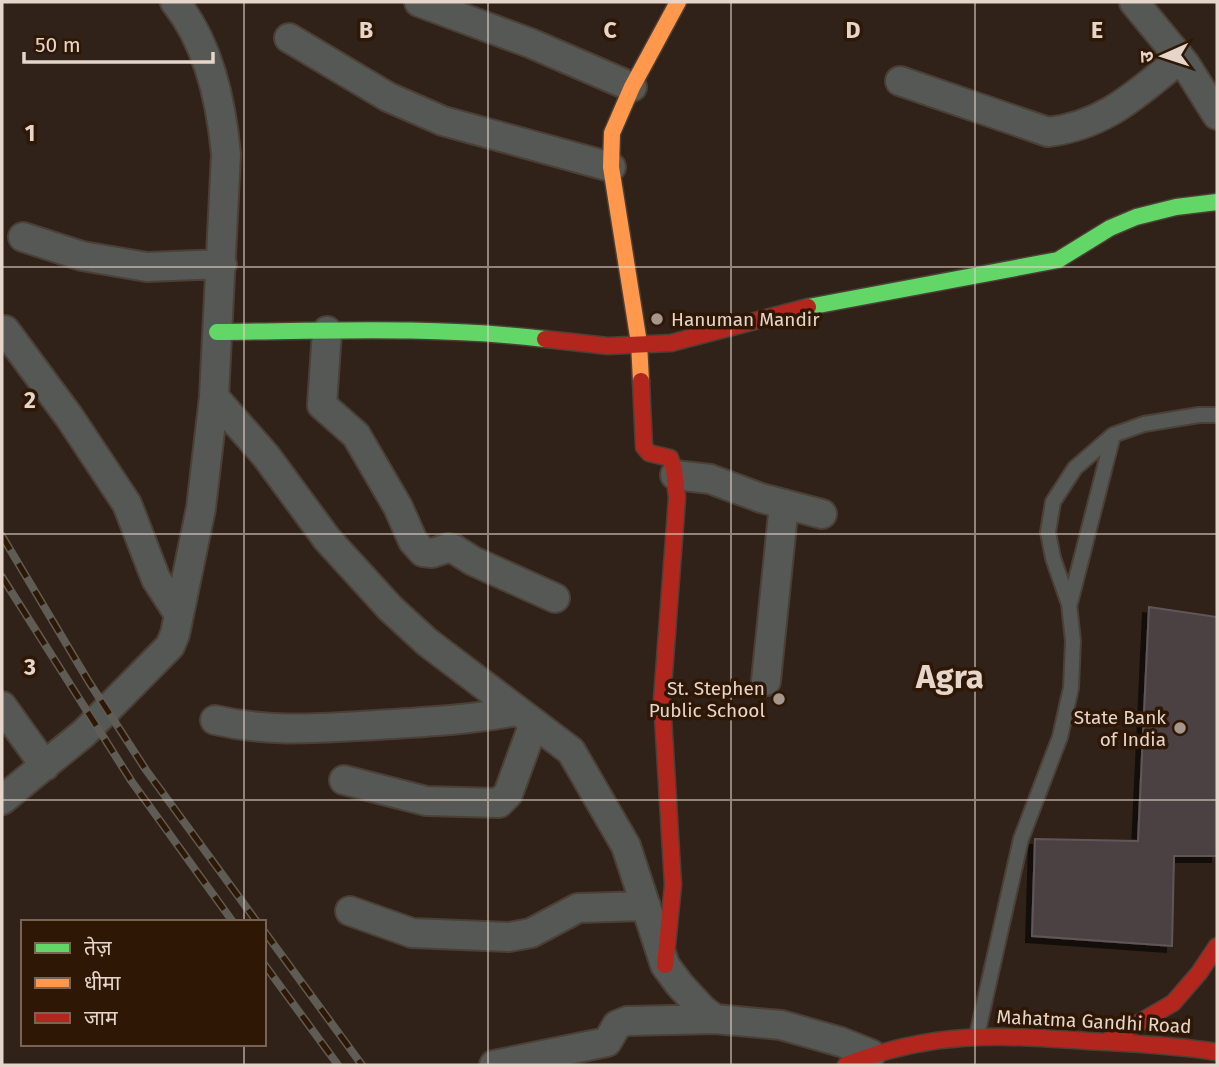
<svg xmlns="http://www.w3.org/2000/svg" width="1219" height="1067" font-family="'Fira Sans','Noto Sans Devanagari',sans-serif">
  <defs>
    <filter id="shadow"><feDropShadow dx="-6" dy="6" stdDeviation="0" flood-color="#0009"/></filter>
  </defs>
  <rect width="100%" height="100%" fill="#302218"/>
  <path fill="#4b4143" stroke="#615759" stroke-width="2" filter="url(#shadow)" d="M1149,607l68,10v239h-43l-2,90 -140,-10 3,-97 103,2z"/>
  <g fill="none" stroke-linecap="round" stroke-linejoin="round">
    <defs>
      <path id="lane" d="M1070,603l43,-168
        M977,1035l44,-196 39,-102 11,-49 2,-47 -4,-37 -16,-46 -5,-26 5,-30 22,-34 38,-33 31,-11 55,-9h18"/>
      <path id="street" d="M419,2l111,41 102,44
        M1134,2l51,62 32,51
        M289,38l99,59 55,24 168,46
        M900,81l148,51c58,-7 89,-39 132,-73
        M23,237l59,19 65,11 75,-3
        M5,330l65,88 57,86 29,75 22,34
        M327,331l-5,74 34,30 42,72 15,34 10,11 9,1 16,-5 6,1 19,12 82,37
        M214,397l52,59 61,83 63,69 37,34 144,109 55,95 39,119 14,19 24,26 12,9 66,6 60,17 30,12
        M675,475l35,4 51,19 61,16
        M766,681l18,-177
        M2,706l43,60
        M215,720c56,13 105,8 162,5 47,-3 93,-5 140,-14
        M344,780l82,21 73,2 9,-9 26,-71
        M2,800l82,-67 86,-87 5,-12 26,-126 13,-111 12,-243c-5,-53 -17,-110 -51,-152
        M350,911l62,22 97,4 22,-4 47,-25 68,-2
        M494,1065l113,-23 10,-17 10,-4 88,-2"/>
      <path id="fast" d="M808,307l250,-47 52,-32 26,-11 40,-10 41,-5
        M217,332c109,-1 219,-6 328,7"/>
      <path id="slow" d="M641,381l-2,-38 -28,-176 1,-34 20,-46 46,-85"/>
      <path id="jam" d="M545,339l63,7 63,-3 137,-36
        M641,381l3,66 5,6 21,5 4,11 3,29 -15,202 11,185 -8,80
        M1106,1042l67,-39 26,-30 18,-27
        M846,1065c92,-37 163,-29 259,-23 37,2 75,4 112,10"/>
    </defs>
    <use href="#lane" stroke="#4b3f36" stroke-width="18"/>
    <use href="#street" stroke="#4b3f36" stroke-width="32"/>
    <use href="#fast" stroke="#4b3f36" stroke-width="19"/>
    <use href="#slow" stroke="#4b3f36" stroke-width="19"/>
    <use href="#jam" stroke="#4b3f36" stroke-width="19"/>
    <use href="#lane" stroke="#555854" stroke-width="14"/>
    <use href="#street" stroke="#555854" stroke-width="28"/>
    <use href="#fast" stroke="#63d668" stroke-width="16"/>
    <use href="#slow" stroke="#ff974d" stroke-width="16"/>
    <use href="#jam" stroke="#b3261e" stroke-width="16"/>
    <defs>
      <path id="rail" d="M2,536l87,146 57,88 111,152
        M2,577l130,205 101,140
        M264,931l98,134
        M264,964l74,101"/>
    </defs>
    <use href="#rail" stroke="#5f5c56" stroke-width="8"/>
    <use href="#rail" stroke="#2f1705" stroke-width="5" stroke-dasharray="16" stroke-linecap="butt"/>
  </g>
  <path fill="none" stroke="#e6d5ca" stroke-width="2" stroke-opacity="0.55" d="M244,2v920M488,2v1063M731,2v1063M975,2v1063M2,267h1215M2,534h1215M2,800h1215M244,1044v21"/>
  <g fill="#a6968c" stroke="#2f1705" stroke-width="2.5">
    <circle cx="657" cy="319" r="7"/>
    <circle cx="779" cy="699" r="7"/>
    <circle cx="1180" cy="728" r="7"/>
  </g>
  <g text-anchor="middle" stroke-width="7" stroke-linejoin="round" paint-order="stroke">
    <g font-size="19" fill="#e6d5ca" stroke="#2f1705" text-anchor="end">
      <text x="671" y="326" text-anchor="start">Hanuman Mandir</text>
      <text x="765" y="695">St. Stephen<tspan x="765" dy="22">Public School</tspan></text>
      <text x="1166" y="724">State Bank<tspan x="1166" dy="22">of India</tspan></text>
    </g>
    <g font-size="19" fill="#e6d5ca" stroke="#2f1705">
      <text transform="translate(1094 1021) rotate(3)" y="7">Mahatma Gandhi Road</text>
    </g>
    <g font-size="33" font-weight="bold" fill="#e6d5ca" stroke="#2f1705">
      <text x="950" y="688">Agra</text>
    </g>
  </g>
  <g font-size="23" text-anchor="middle" font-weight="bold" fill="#e6d5ca" stroke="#2f1705" stroke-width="7" stroke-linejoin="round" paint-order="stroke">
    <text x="366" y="38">B</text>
    <text x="610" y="38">C</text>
    <text x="853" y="38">D</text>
    <text x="1097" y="38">E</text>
    <text x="30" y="141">1</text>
    <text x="30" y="408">2</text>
    <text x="30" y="675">3</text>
  </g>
  <rect width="1219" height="1067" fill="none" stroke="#e6d5ca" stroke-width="7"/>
  <rect x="21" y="920" width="245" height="126" fill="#2f1705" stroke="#786354" stroke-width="2"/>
  <rect x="35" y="943" width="35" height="10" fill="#63d668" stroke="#786354" stroke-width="2"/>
  <text x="84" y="955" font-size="21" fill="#e6d5ca">तेज़</text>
  <rect x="35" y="978" width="35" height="10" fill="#ff974d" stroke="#786354" stroke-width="2"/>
  <text x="84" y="990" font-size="21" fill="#e6d5ca">धीमा</text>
  <rect x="35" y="1013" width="35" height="10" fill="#b3261e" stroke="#786354" stroke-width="2"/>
  <text x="84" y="1025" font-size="21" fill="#e6d5ca">जाम</text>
  <g transform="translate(1163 56) rotate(267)" stroke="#2f1705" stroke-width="5" paint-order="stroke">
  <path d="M0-5L12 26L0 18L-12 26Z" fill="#e6d5ca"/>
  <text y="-10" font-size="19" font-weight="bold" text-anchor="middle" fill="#e6d5ca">उ</text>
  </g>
  <path d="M24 52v10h189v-10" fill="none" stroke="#e6d5ca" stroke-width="3.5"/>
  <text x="35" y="52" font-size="21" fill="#e6d5ca" stroke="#2f1705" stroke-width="5" paint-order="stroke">50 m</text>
</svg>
